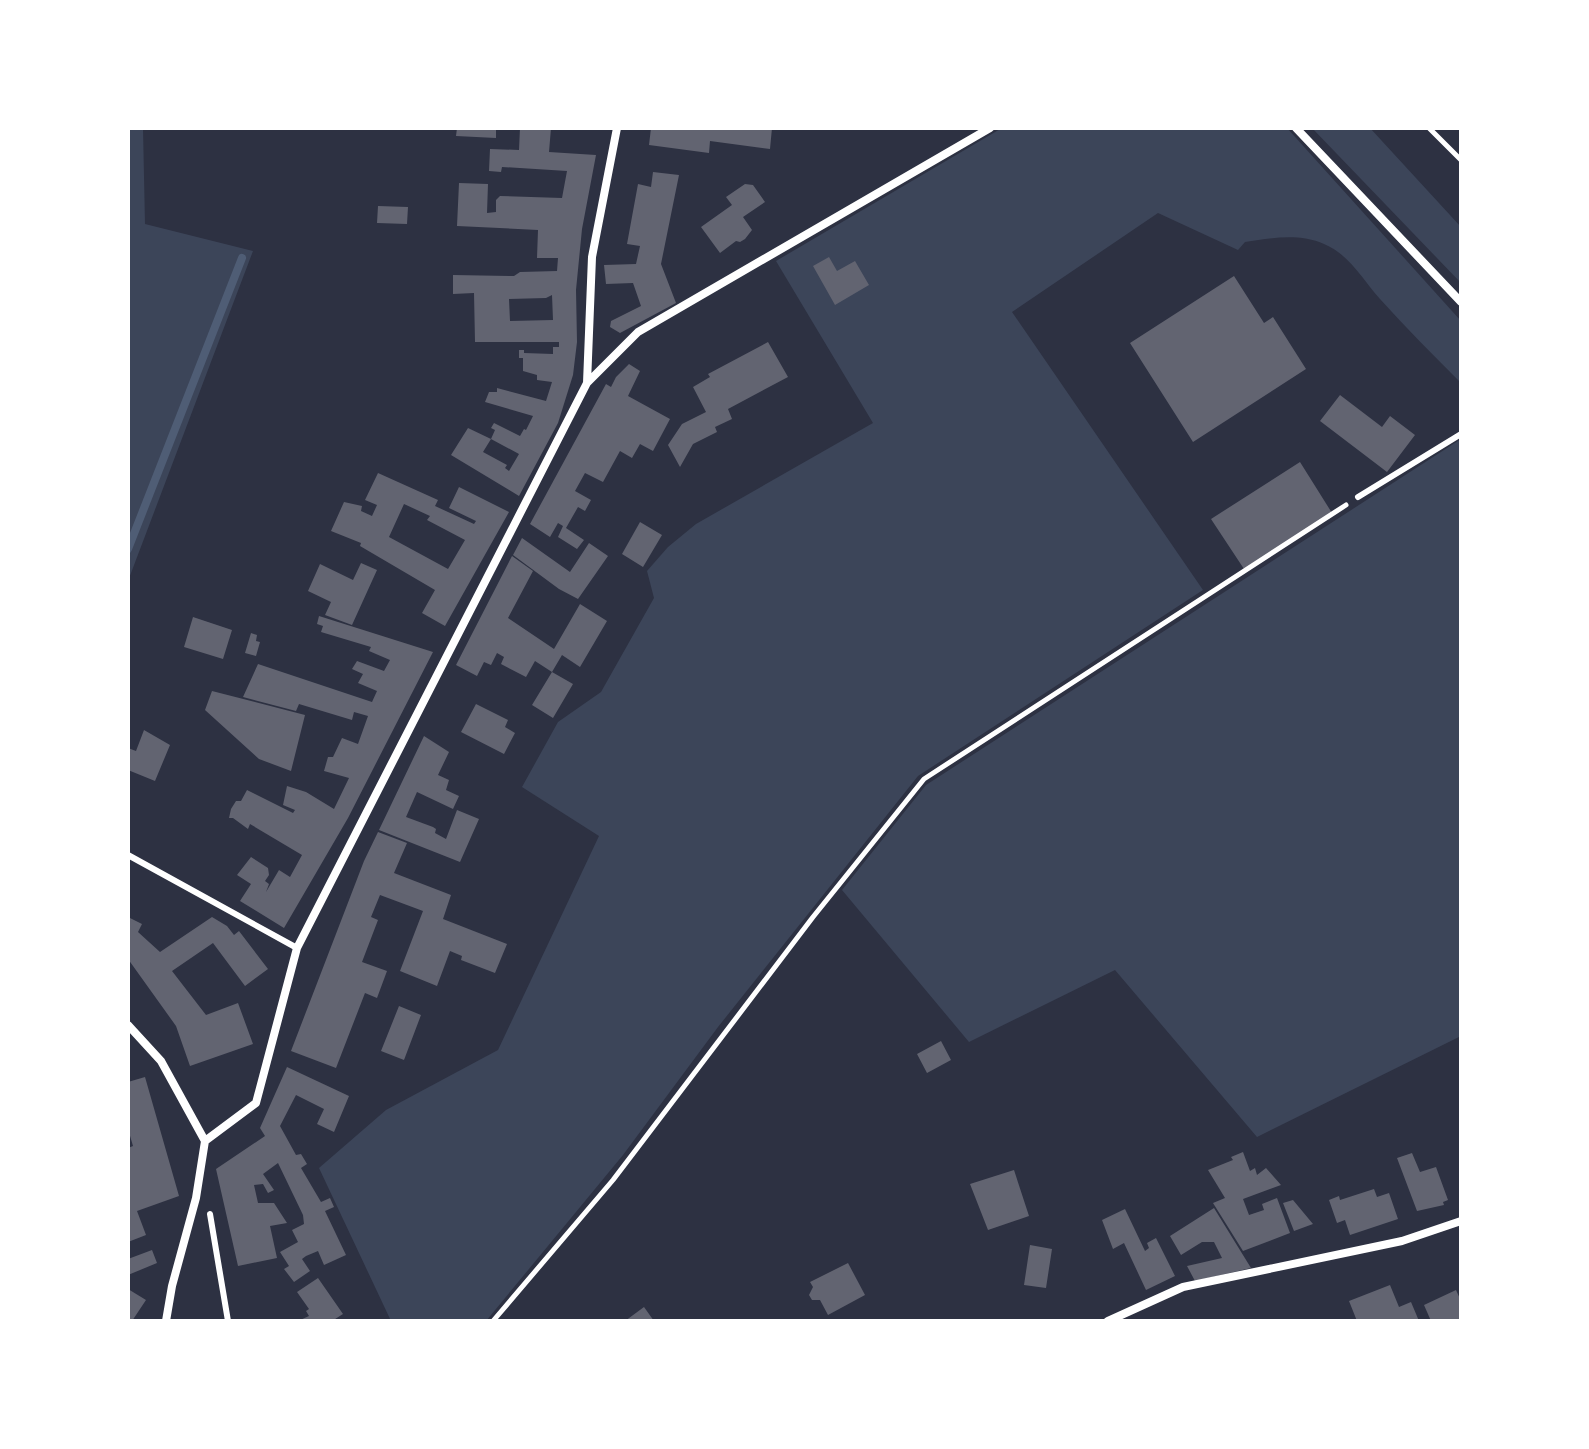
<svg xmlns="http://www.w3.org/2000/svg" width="1589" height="1449" font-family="'Alegreya Sans',sans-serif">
  <rect width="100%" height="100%" fill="#2d3142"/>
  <path fill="#3c4559" d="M128,128h15l2,96 108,27 -125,330z
    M1002,128h285l174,193v62c-27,-27 -55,-55 -81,-84 -17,-19 -31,-45 -56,-55 -24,-11 -54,-6 -79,-2l-7,8 -80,-37 -146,99 191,278 -285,186 -200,251 -95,128 -137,166h-95l-72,-153 67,-58 112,-60 101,-214 -77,-49 36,-65 43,-30 53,-94 -7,-27 21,-24 28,-23 177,-101 -97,-162z
    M1312,128h58l91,99v56z
    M1461,439v597l-204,101 -142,-167 -146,72 -127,-152 84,-105z"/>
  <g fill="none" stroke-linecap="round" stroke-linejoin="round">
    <path stroke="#4f5d75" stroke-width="8" d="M128,549l114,-291"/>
  </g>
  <path fill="#626471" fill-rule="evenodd" d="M457,128h39v10l-40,-2z
    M520,128h31l-2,24 47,3 -14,74 -6,61 1,52 -4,33 -15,48 -39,73 -68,-41 17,-27 23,11 -8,13 24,13 -2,3 4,3 10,-17 -28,-15 4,-9 -4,-2 3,-5 26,13 4,-7 2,1 7,-14 -48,-14 4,-10h8v-4l49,13 6,-19 -15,-2v-5l-14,-4v-13h-4v-8h5v3l29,1v-7h6v-5h-84l-1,-49 -21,1v-19l61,1 6,-4 37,-1 1,-13h-21l1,-28 -81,-4 2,-43 29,1 -1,29 9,-1v-12l4,-4 62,2 5,-27 -65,-4 -1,5 -12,-1 1,-22 29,1zM552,295l1,25 -43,1 -1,-22 37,-1z
    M651,128h121l-2,21 -60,-8 -1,12 -60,-8z
    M653,172l26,3 -18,89 15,39 -56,30 -10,-6 1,-6 30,-15 -8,-23 -27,1 -2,-19 32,-1 4,-18 -13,-2 11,-60 13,3z
    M745,184l8,1 12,17 -22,15 9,13 -7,9 -5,3 -4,-1 -16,12 -19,-26 31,-22 -6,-8z
    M378,206l30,1 -1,17 -30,-1z
    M829,257l8,14 18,-10 14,24 -34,20 -22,-39z
    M1234,276l30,47 9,-6 33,52 -113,73 -63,-99z
    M768,342l20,35 -60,32 4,10 -17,8 2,5 -24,12 -13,23 -12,-22 14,-21 24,-12 -13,-25 17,-10 -2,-3z
    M629,364l11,7 -12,25 42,23 -17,32 -13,-7 -8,14 -12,-7 -17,31 -18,-9 -10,18 16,9 -6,11 -7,-4 -12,21 18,12 -7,9 -19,-12 5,-11 -5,-3 -8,14 -20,-13 76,-140 5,3 5,-10z
    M1340,395l42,32 8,-11 25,19 -28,37 -67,-51z
    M1300,462l32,51 -88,56 -33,-50z
    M378,473l60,27 -3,6 39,18 2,-3 -27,-13 10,-21 50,25 -64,114 -23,-13 13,-23 -75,-44 1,-3 -30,-12 13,-29 18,4 -1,5 11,5 5,-11 -12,-5zM404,504l26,12 -3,4 38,20 -17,29 -59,-32z
    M640,522l22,13 -19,32 -21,-13z
    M522,538l48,34 19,-29 19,13 -30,43 -19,-10 -46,-34z
    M512,556l21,15 -25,47 46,31 26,-45 27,17 -27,46 -18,-12 -10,17 -17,-11 -9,16 -25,-13 3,-7 -7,-4 -6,12 -7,-3 -7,14 -21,-11z
    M361,563l16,7 -25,55 -27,-10 6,-13 -23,-11 12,-27 33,16z
    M319,616l114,36 -85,166 -64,110 -44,-27 11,-17 -14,-9 14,-18 17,11 1,7 -4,6 4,3 -3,8 13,-22 11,7 12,-22 -52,-31 -2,5 -15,-11h-4l2,-9 5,-8h5l6,-11 46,23 2,-3 -12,-5 4,-19 19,6 28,17 15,-31 -25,-7 4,-14h5l9,-19 16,6 10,-28 -14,-4 -2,8 -53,-16 -3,7 -53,-14 15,-33 114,38 5,-11 -19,-8 5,-9 -11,-5 5,-8 27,10 6,-11 -21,-9 2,-4 -50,-15 2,-6 -6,-2z
    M193,617l39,13 -9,29 -39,-12z
    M251,633l6,2 -1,6 4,1 -4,14 -11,-3z
    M552,672l21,12 -20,34 -21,-13z
    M212,691l93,24 -14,56 -32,-12 -54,-49z
    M476,704l32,16 -3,7 10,6 -11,21 -43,-22z
    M144,730l26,15 -15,36 -27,-11v-22l8,3z
    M424,736l25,16 -11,23 11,5 -3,10 13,6 -6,13 -36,-17 -11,25 27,10 3,2 -1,4 11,6 11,-29 22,9 -19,43 -81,-32z
    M378,832l29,11 -13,30 57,22 -8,24 64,25 -12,29 -34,-13 1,-4 -12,-5 -13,35 -37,-15 23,-60 -43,-16 -9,22 7,3 -16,42 25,9 -10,27 -12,-5 -29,75 -45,-17 73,-190z
    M128,917l14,7 -4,8 22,20 52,-35 15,9 7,9 5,-4 29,38 -23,17 -32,-43 -41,28 34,44 32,-12 15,41 -63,22 -14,-40 -48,-67z
    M399,1006l22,9 -17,45 -23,-9z
    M941,1041l10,19 -24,13 -10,-19z
    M287,1067l62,29 -15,36 -17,-8 7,-15 -28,-14 -16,31 16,29 5,-1 6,10 -6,4 20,34 9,-4 4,9 -9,4 21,44 -22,10 -6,-14 -12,5 -4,3 8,12 -16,11 -10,-13 5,-3 -9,-14 18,-10 -6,-12 12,-6 -1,-9 -25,-52 -15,11 11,16 -6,3 -5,-9 -9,1 4,18h16l13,20 -17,3 7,32 -39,8 -22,-97 49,-33 -5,-8z
    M145,1077l34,119 -42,15 9,24 -18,7v-94l5,-2 -5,-17v-47z
    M1243,1152l7,19 5,-3 2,7 9,-7 15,17 -38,14 6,16 15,-5 -2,-6 15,-6 13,35 -47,18 -30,-48 12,-5 -17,-28 25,-10 -2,-3z
    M1412,1153l8,19 16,-5 12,33 -5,2 1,3 -27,6 -20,-53z
    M1014,1170l15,46 -41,14 -18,-46z
    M1374,1189l3,8 12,-4 9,26 -48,16 -5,-15 -8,3 -8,-23 10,-4 1,4z
    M1293,1200l20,24 -19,7 -11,-28z
    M1214,1208l37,60 -56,13 -8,-15 35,-8 -8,-16h-12l-21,13 -11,-19z
    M1125,1209l20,42 4,-3 -2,-5 9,-5 19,38 -29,14 -22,-47 -11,6 -11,-29z
    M1030,1245l22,4 -6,39 -22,-3z
    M152,1250l5,13 -29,12v-16z
    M848,1263l17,32 -37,20 -8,-15h-8l-3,-5 4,-8 -3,-5z
    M318,1278l25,36 -11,7h-34l11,-5 -3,-5 3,-2 -12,-17z
    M1390,1285l9,22 12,-5 8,19h-62l-8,-20z
    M128,1289l18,11 -14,21h-4z
    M1456,1290l5,11v20h-30l-7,-16z
    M644,1307l10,14h-29z"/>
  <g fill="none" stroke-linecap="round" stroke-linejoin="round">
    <path stroke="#fff" stroke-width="5" d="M1429,128l32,32
      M493,1321l120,-141 200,-263 111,-138 422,-274"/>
    <path stroke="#fff" stroke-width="6" d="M1358,497l103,-63
      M128,855l169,93
      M210,1214l18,107"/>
    <path stroke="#fff" stroke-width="8" d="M1296,128l165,174
      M587,383l51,-51 352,-204
      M128,1025l33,36 44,80
      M166,1321l6,-35 24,-88 9,-57 51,-38 41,-155 290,-565 5,-126 25,-129
      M1108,1321l75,-34 219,-46 59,-20"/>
  </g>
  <rect width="1589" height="1449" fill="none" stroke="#ffffff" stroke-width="260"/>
</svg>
